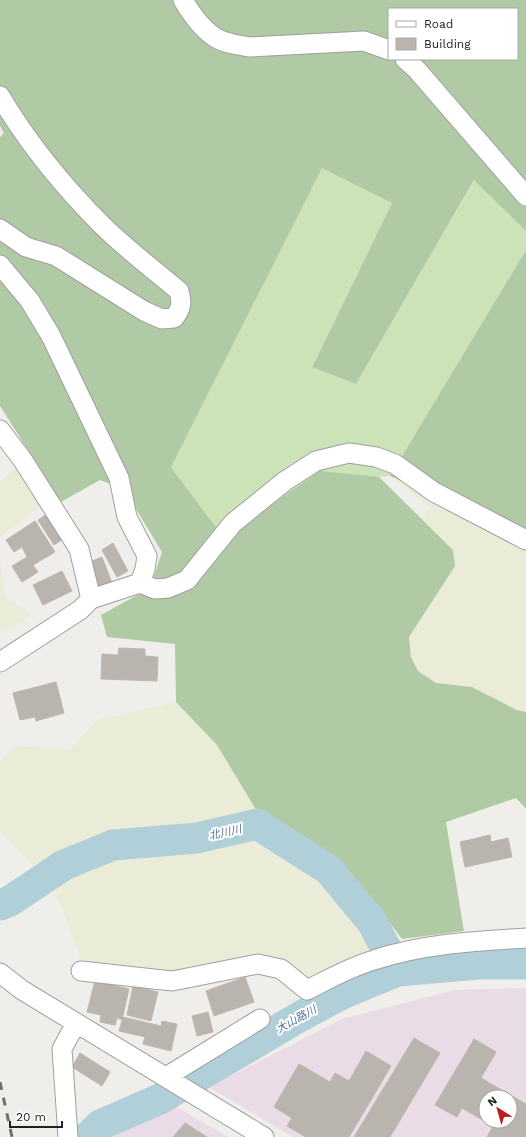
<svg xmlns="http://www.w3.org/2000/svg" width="526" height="1137" font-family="'Work Sans','Noto Sans JP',sans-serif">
  <rect width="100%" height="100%" fill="#f0eeea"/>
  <path fill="#e9dce6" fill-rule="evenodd" d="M526,988v149h-233l-84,-50 133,-68 113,-29zM486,1097h24v24h-24z
    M177,1107l51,30h-120z"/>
  <path fill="#ebecd8" d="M15,469l25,38 -40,30v-56z
    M390,476l99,40 37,19v177l-9,-2 -45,-23 -36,-4 -18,-12 -7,-14 -2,-20 46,-71 -2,-16 -32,-31 10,-11z
    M0,560l5,36 26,18 -20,16 -11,1z
    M176,702l41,43 38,63 7,27 64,46 37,46 12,26 -67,30 -35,-27 -106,19 -86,-15 -28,-75 -53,-54v-69l13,-16 57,3 27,-29z"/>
  <path fill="#cce3b7" d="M322,167l70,36 -80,163 44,18 119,-205 51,52v19l-136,226 -11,1 -155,61 -53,-71z"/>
  <path fill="#afcaa4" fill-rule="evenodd" d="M0,0h526v231l-52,-51 -118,204 -44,-17 80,-164 -70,-35 -151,299 53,71 96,-67 59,6 74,73 2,16 -46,71 2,20 7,14 18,12 36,4 45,23 9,2v97l-10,-11 -70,24 18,109 -62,8 -33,-43 -114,-88 -38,-63 -41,-43 -1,-58 -68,-7 -6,-22 49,-27 12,-36 -38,-63 -24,-9 -39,22 -61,-96v-269l4,-4 -4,-7zM389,9h128v50h-128z
    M526,250v285l-37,-19 -99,-40z"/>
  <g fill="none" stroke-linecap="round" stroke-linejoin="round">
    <path stroke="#b0cfd8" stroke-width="31" d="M0,905l10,-4 54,-36 49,-20 84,-7 60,-14 72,46 43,52 26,49
      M88,1137l12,-12 60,-26 141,-83 41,-22 56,-23 80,-7h48"/>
  </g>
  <path fill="#bab4af" stroke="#c0b6ae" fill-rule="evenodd" d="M47,514l16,25 -9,6 -16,-25z
    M35,521l20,31 -22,13 5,7 -16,10 -10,-16 15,-9 -5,-10 -8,5 -8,-12z
    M113,543l15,28 -11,6 -15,-27z
    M102,557l10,26 -12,5 -10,-26z
    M62,571l10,20 -29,14 -10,-20z
    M119,648l26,1v7l13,1 -1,24 -56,-2 1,-25 16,1z
    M56,682l8,31 -28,8 -1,-4 -15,3 -7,-27z
    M490,835l1,7 17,-4 4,19 -47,10 -5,-25z
    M245,977l9,25 -40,14 -8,-25z
    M95,981l34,8 -7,31 -5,-2 -2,7 -15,-3 1,-7 -14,-3z
    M133,986l25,6 -7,29 -24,-6z
    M208,1012l5,20 -16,4 -5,-20z
    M123,1017l38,9 1,-5 15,3 -6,27 -28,-7 2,-7 -26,-6z
    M414,1038l26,15 -50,84h-36z
    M474,1039l22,13 -15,26 45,26v33h-39l6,-11 -31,-18 -5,9 -22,-12zM486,1097h24v24h-24z
    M366,1051l25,15 -42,71h-43l-19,-11 5,-8 -18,-11 25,-43 31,18 5,-9 14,8z
    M80,1053l30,19 -8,14 -30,-19z
    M185,1123l22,14h-34z"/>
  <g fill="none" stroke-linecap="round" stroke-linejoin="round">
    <defs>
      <path id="minor" d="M183,0c9,15 20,31 35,39 9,5 21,6 31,8l115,-6 25,9
        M405,59l12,11 109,126
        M0,96c28,47 63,90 102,129 24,24 51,44 77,66 3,11 3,17 -5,27l-12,1 -18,-8 -88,-55 -30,-9 -26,-18
        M0,265l30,36 21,35 68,142 8,39 20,39 -2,13 -5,14
        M0,430l22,29 57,90 12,50
        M0,662l80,-52 11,-11 49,-16 15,6 13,-1 19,-8 46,-57 52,-42 31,-20 33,-8 27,4 19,7 39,28 92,48
        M81,971l91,10 86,-17 23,5 26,21c22,-11 43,-23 67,-30 48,-16 102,-19 152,-22
        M0,973l22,17 242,147
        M166,1077l94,-58
        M68,1137l-6,-88 14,-26"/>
    </defs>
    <use href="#minor" stroke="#9f9f9f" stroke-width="21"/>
    <use href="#minor" stroke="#fff" stroke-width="19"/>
    <path stroke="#707070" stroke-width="3" stroke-dasharray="8 8" stroke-linecap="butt" d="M0,1082l12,55"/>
  </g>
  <g text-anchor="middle" stroke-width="4" stroke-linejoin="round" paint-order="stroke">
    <g font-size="11" font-style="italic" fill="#527497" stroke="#fff">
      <text transform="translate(225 832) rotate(-13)" y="4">北川川</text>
      <text transform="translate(296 1019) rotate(-29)" y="4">大山路川</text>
    </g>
  </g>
  <rect x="388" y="8" width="130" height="52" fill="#ffffff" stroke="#a7a7a7"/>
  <rect x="396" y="21" width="20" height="6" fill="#ffffff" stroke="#a7a7a7"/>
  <text x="424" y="28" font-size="12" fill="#222222">Road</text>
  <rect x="396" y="38" width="20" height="12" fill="#bab4af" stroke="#a7a7a7"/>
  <text x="424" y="48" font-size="12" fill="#222222">Building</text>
  <g transform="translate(498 1109) rotate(323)"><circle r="19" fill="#ffffff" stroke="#a7a7a7"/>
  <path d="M0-3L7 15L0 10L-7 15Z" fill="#b91c1a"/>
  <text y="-6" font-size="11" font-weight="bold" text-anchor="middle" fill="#222222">N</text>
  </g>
  <path d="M10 1121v6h52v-6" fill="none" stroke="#222222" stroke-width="2"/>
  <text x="16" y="1121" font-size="12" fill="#222222" stroke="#ffffff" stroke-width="3" paint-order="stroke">20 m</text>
</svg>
